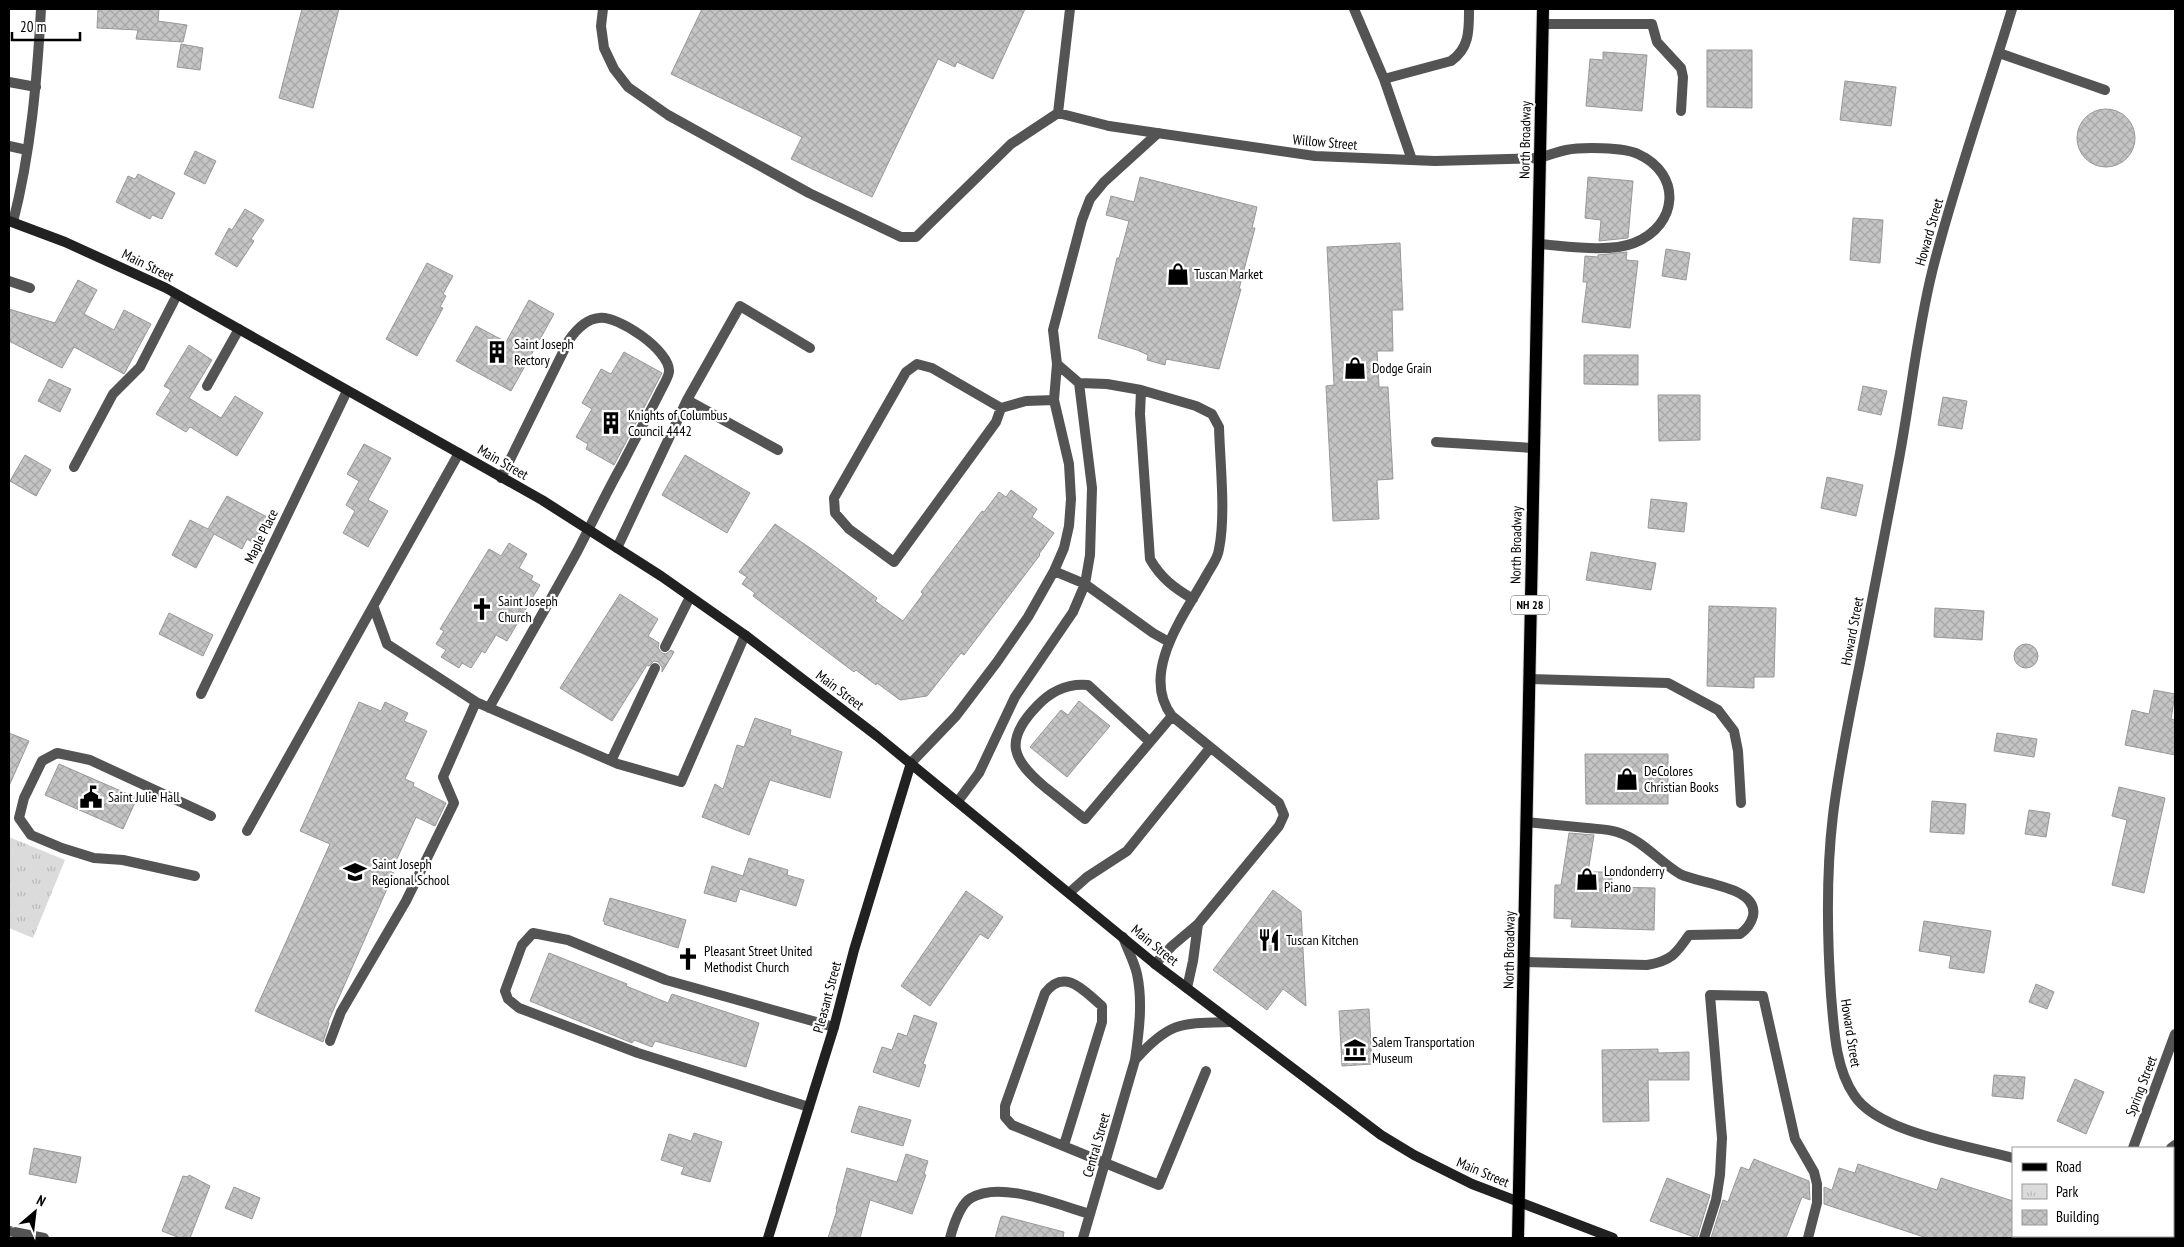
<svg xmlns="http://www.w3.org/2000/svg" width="2184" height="1247" font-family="'PT Sans Narrow',sans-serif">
  <defs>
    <pattern id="park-tufts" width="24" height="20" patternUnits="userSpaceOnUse" patternTransform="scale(1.25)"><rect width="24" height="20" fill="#dbdbdb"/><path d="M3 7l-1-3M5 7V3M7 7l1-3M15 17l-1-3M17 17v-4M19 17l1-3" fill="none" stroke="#bababa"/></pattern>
    <pattern id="building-cross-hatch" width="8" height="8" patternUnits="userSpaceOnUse" patternTransform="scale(1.25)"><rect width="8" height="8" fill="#c4c4c4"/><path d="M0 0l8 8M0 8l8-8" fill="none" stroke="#a7a7a7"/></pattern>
  </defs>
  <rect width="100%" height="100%" fill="#fff"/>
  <path fill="url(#park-tufts)" d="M9,837l56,23 -32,78 -24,-10z"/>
  <path fill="url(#building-cross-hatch)" stroke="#989898" d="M98,9h61l-1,12 29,4 -4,17 -47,-3 2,-9 -41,-2z
    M302,9h37l-26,99 -34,-10z
    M702,9h323l-32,70 -36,-17 -2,5 -17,-8 -66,138 -81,-38 11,-22 -131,-63z
    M181,44l22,4 -3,22 -23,-3z
    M1707,50h45v58l-45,-1z
    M1603,52l44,3 -5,56 -56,-5 4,-47 13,1z
    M1845,81l51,6 -5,39 -51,-6z
    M2077 138a29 29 0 1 1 58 0a29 29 0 1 1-58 0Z
    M195,151l21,10 -11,23 -21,-10z
    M138,174l37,19 -13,26 -10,-4 -2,4 -34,-17 12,-26 7,3z
    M1140,177l117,30 -5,21h3l-16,61h2l-22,80 -53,-10 -1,6 -18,-5 1,-5 -11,-5 -39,-12 19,-80h2l10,-37 -23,-6 5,-19 23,6z
    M1588,177l45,4 -5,57 -29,3 2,-21 -16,-2z
    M245,209l19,11 -13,19 3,2 -17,26 -22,-13 14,-26 3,2z
    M1853,218l30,2 -3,43 -30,-3z
    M1400,243l3,67h-11l1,41h-16l2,36h9l5,92 -16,1 2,39 -46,2 -7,-135 8,-1 -7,-138z
    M1666,249l24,4 -4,27 -24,-4z
    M1627,252l-1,8 12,1 -8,67 -48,-6 5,-40h-4l2,-26 13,1v-2z
    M427,263l26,13 -10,18 3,2 -6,11 3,1 -26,48 -31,-17z
    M78,280l19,10 -13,24 30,16 10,-20 27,14 -27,50 -50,-27 -12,21 -53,-27v-32l46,14z
    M529,300l25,14 -43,77 -55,-30 20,-35 30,16z
    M189,345l23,15 -23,38 32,20 14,-22 28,17 -26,43 -47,-29 -4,5 -30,-18 15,-24 -7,-4z
    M624,352l38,21 -48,92 -28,-16 2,-5 -12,-7 16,-28 -10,-6 19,-34 10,5z
    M1584,355h54v30l-54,-1z
    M49,379l22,10 -11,23 -22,-11z
    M1863,386l24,5 -6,24 -23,-5z
    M1658,395h42v45l-41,1z
    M1943,397l24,4 -5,28 -24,-4z
    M364,444l27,14 -23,42 20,11 -20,36 -25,-14 12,-22 -9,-6 13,-24 -12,-7z
    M25,455l26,15 -15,26 -26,-15z
    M685,455l65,38 -23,40 -65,-38z
    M1827,477l36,8 -7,31 -35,-8z
    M1011,490l26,19 -5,8 22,16 -15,21 1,1 -76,100 -3,-2 -34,43 -27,4 -23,-17 -1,2 -20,-15 -2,2 -101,-76 2,-3 -13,-9 5,-7 -8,-5 36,-48 41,28 61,46 -2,3 28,20 20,-27 -2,-2 61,-81 2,1 15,-20 7,5z
    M227,496l42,22 -14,26 -8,-5 -5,10 -28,-15 -18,34 -24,-13 18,-35 18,9z
    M1651,499l36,4 -3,29 -36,-4z
    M509,543l18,11 -8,14 14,8 -2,4 9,5 -33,56 -11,-6 -11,18 -3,-2 -11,17 -9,-5 -3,5 -18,-11 5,-7 -10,-6 8,-13 -4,-2 49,-80 12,7z
    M1591,552l65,11 -5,27 -65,-10z
    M620,594l38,25 -10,17 11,7 -1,5 4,5 4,1 5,-4 3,2 -12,20v-5l-4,-5 -4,-1 -5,5 -2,-1 -35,56 -52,-33z
    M1709,606l67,2 -2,69h-20v11l-47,-2z
    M1935,608l49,3 -2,29 -48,-3z
    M169,613l44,22 -10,21 -44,-22z
    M2014 656a12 12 0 1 1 24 0a12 12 0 1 1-24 0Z
    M2154,690l21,4 -4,25 4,1v35l-50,-10 7,-35 17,4z
    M1079,701l31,25 -43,51 -37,-30 31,-37 7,5z
    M359,702l22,9 4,-9 23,11 -4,8 23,10 -22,48 9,4 -1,3 33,17 -11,23 -19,-9 -25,55 3,1 -66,149 1,1 -6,19 -68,-31 75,-167 -30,-13z
    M755,718l36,12 -1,5 52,17 -12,46 -60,-18 -21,55 -47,-18 13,-33 8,5 14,-44 7,2z
    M9,733l20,8 -20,45z
    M1997,733l40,6 -3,18 -40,-6z
    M1585,754h83v50h-82z
    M59,764l78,34 -14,31 -78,-34z
    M2119,787l46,11 -21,95 -32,-8 15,-65 -15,-4z
    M1932,801l34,3 -2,30 -34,-2z
    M2029,810l21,3 -4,24 -21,-3z
    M1569,833l25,2 -6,37h24v15l43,1 -1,42 -83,-3 1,-8 -18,-1 1,-33h6z
    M749,858l39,12 -1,5 17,5 -8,26 -56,-17 -4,13 -32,-9 8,-27 31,10z
    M1273,890l28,21 5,95 -23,-17 -16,21 -54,-40z
    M966,891l37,26 -15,22 -8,-5 -50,72 -29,-20z
    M610,898l76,22 -8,28 -74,-24 1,-2 -2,-1z
    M1924,921l67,10 -7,42 -35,-5 2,-12 -32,-5z
    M549,953l78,31 -1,2 42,17 4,-9 87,29 -13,44 -91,-26 -3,6 -18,-7 -2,3 -102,-42z
    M2036,984l18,8 -7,17 -18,-7z
    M1369,1009l3,55 -30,2 -3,-55z
    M914,1015l23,8 -14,41 3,1 -7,22 -46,-15 9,-25 10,3 6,-17 9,3z
    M1658,1049v4l31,-1v28h-41l1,41 -46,1 -1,-72z
    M1994,1075l31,2 -2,22 -31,-3z
    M2075,1079l29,13 -18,42 -29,-13z
    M859,1106l52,14 -8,26 -52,-14z
    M694,1133l28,9 -12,40 -29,-8 3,-7 -23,-7 8,-26 22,7z
    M34,1148l47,9 -5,26 -47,-9z
    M906,1154l22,7 -4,13 2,1 -14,39 -42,-14 -10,38h-32l9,-28 -1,-1 11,-41 50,14z
    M1754,1159l55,22 1,19 -8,-3 -16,41h-75l12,-38 5,2 13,-35 8,3z
    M1858,1164l79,26 4,-12 72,23v37h-86l-103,-34v-17l8,3 7,-22 16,5z
    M189,1175l21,11 -20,52h-10l-18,-7 21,-55 5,1z
    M1667,1178l43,17 -13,43 -47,-17z
    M234,1187l26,11 -8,21 -27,-11z
    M1003,1216l61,16 -1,6h-68l6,-21z"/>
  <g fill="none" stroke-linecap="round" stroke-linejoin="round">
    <defs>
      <path id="primary" d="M1518,1238l25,-1229"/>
    </defs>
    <use href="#primary" stroke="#dbdbdb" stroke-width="14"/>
    <path stroke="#545454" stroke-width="10" d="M603,9l-2,17 3,22 10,21 14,18 40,28 141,78 92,44h15l95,-93 47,-31
      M1070,9l-12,104 51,13
      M1354,9l30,70
      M1543,24h109l5,18 24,26 2,9 -2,34
      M1999,53l106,37
      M9,82l27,5
      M1158,133l-54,49 -14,17 -8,21 -29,110 4,34 22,19 28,1 34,6 55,16 16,8 7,13c1,36 7,88 0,122 -1,10 -9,19 -13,27 -21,38 -67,97 -34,140l107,87 5,12 -5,11 -81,98 -5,37 -6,27
      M9,146l18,4
      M1412,160l-28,-81 67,-18c19,-13 18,-32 18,-52
      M1539,244c27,2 70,9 95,-1 45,-18 48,-69 4,-89 -14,-7 -57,-7 -72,-4 -9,2 -18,5 -26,8
      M9,281l21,7
      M207,386l32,-57
      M1141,390l-1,24 10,145c11,19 24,29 43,40
      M687,400l91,50
      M1001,408l-5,14 -102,140 -45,-33 -14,-16 -1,-15 72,-126 11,-8 15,4 69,40 25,-7 28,-1
      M1436,442l98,6
      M74,467l39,-73 27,-27 37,-72
      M617,548l70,-148 53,-94 70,42
      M1054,571l31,13 68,49 16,9
      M374,608l13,36 89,58 142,62 63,18 64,-147
      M665,647l25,-50
      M1530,679l138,4 50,27 16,21 4,20 3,52
      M489,708c29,-52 60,-105 89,-158 15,-29 29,-59 45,-87 12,-24 25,-47 37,-71 3,-6 8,-14 9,-20 2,-21 -51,-57 -70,-54 -13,1 -23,12 -30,22l-68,138
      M1149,741l-61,-56c-21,-2 -37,6 -51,21 -34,35 -25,54 9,82 13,10 26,21 39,31l87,-103
      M611,761l44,-93
      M911,763l45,-47 41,-54 31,-45 26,-46 10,-23 5,-22 2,-27 -2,-35 -15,-64 3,-36
      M958,801l21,-28 36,-76 58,-85 12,-28 5,-29 2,-67 -13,-105
      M247,831l212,-378
      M195,876l-72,-16 -29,-2 -32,-10 -31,-13 -12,-17 5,-20 18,-37 15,-8 33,7 121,56
      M1069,893l18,-16 40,-26 83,-103
      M1524,962l123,3c24,-4 29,-11 42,-30l51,-1c7,-5 11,-10 13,-18 6,-30 -54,-32 -73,-42 -22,-13 -37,-34 -63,-42 -9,-3 -20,-3 -30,-4 -20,-2 -41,-4 -61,-6
      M1155,964l17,-18 26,-22
      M330,1041l11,-29 65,-111 48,-98 -11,-26 33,-75
      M809,1107l-171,-54 -119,-45 -11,-9 -3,-8 17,-46 11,-12 35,7 98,40 168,47
      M1064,1145l38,-123v-16c-18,-15 -37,-39 -57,-13l-40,113v11l7,8 147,60 47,-114
      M2131,1236l24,2
      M1704,1238l12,-38 4,-25 2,-37 -12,-143 53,1 32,143 19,33 3,12v19l-9,35"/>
    <path stroke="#545454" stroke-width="10" d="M2012,9c-26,86 -57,172 -79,259 -16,63 -22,127 -34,191 -13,70 -27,140 -40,209 -10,49 -20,98 -26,147 -7,59 -6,121 -2,180 3,33 4,72 23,100 24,38 116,51 159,63
      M1109,126l206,30 120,5 105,-3
      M13,222c18,-70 24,-142 28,-213
      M201,694l146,-303
      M1136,1059c34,-38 46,-36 95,-37
      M2133,1148l42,-114
      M2171,1148l4,-3
      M9,1231l35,7
      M950,1238c3,-11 10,-34 21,-40 30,-18 87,7 119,16
      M1083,1238l52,-178c4,-28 8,-58 2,-86 -3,-13 -10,-25 -14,-37
      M2103,1238l1,-2"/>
    <path stroke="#212121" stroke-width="10" d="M9,221l56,21 101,46 376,212 119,76 84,59 132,101 278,228 226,171 33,20 58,29 141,54
      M768,1238l66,-211 20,-77 57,-187"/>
    <use href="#primary" stroke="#000" stroke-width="12"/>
  </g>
  <defs>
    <symbol id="shop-bare" viewBox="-9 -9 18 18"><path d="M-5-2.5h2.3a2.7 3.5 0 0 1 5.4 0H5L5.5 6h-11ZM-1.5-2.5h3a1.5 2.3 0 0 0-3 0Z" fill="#000" stroke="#fff" stroke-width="2.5" paint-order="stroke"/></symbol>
    <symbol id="building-bare" viewBox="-9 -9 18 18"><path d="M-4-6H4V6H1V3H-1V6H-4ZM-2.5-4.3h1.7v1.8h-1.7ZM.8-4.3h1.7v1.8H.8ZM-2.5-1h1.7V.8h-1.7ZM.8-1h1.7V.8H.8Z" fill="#000" stroke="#fff" stroke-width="2.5" paint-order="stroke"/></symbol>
    <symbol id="church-bare" viewBox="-9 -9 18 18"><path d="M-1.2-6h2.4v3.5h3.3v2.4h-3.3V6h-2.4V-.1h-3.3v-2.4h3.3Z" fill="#000" stroke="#fff" stroke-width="2.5" paint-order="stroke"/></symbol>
    <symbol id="civic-bare" viewBox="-9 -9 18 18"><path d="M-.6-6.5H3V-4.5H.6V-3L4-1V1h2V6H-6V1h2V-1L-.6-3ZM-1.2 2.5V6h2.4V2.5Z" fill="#000" stroke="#fff" stroke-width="2.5" paint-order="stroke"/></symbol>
    <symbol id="school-bare" viewBox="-9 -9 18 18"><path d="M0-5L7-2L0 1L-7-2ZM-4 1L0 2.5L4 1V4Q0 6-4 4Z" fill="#000" stroke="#fff" stroke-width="2.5" paint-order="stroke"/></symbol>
    <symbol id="restaurant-bare" viewBox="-9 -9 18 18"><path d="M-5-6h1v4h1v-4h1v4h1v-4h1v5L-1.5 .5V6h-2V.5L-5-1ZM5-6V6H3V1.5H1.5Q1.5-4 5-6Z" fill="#000" stroke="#fff" stroke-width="2.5" paint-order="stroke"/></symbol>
    <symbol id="museum-bare" viewBox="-9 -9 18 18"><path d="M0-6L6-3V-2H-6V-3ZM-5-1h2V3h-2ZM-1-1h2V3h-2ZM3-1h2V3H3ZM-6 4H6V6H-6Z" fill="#000" stroke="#fff" stroke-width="2.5" paint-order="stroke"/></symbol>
  </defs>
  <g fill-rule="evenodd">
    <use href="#shop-bare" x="1162" y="258" width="32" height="32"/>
    <use href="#building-bare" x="481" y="336" width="32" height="32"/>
    <use href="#shop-bare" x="1339" y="352" width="32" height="32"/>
    <use href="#building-bare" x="595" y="407" width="32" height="32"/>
    <use href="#church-bare" x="466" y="593" width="32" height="32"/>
    <use href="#shop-bare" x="1611" y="763" width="32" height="32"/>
    <use href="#civic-bare" x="75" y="781" width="32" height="32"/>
    <use href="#school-bare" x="339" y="856" width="32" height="32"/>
    <use href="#shop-bare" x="1571" y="863" width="32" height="32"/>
    <use href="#restaurant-bare" x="1253" y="924" width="32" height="32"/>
    <use href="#church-bare" x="672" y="943" width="32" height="32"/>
    <use href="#museum-bare" x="1339" y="1034" width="32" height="32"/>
  </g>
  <g text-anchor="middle" stroke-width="4.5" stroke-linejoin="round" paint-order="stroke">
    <rect fill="#fff" stroke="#4c4c4c" stroke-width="1" x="1511" y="595.5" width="38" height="19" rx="4"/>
    <g font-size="12" font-weight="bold" fill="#000">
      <text x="1530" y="609">NH 28</text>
    </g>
    <g font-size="14" fill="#000" stroke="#fff">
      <text transform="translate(1525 140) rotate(-89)" y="5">North Broadway</text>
      <text transform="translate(1325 142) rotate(5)" y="5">Willow Street</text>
      <text transform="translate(1929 232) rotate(-74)" y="5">Howard Street</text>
      <text transform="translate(148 265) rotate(26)" y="5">Main Street</text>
      <text transform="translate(503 462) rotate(30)" y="5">Main Street</text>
      <text transform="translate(261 536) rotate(-64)" y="5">Maple Place</text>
      <text transform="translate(1516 545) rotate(-89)" y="5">North Broadway</text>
      <text transform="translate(1852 631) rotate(-79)" y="5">Howard Street</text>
      <text transform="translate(840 690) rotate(37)" y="5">Main Street</text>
      <text transform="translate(1155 945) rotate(39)" y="5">Main Street</text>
      <text transform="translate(1509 950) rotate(-89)" y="5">North Broadway</text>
      <text transform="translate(827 997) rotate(-75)" y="5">Pleasant Street</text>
      <text transform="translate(1851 1033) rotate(81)" y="5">Howard Street</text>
      <text transform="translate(2141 1086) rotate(-69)" y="5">Spring Street</text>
      <text transform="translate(1096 1145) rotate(-74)" y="5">Central Street</text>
      <text transform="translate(1483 1172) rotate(23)" y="5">Main Street</text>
    </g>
    <g font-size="14" fill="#000" stroke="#fff" text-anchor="start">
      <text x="1194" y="279">Tuscan Market</text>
      <text x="514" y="349">Saint Joseph<tspan x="514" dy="16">Rectory</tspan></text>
      <text x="1372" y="373">Dodge Grain</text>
      <text x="628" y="420">Knights of Columbus<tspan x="628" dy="16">Council 4442</tspan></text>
      <text x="498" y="606">Saint Joseph<tspan x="498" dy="16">Church</tspan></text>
      <text x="1644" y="776">DeColores<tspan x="1644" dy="16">Christian Books</tspan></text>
      <text x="108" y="802">Saint Julie Hall</text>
      <text x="372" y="869">Saint Joseph<tspan x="372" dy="16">Regional School</tspan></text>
      <text x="1604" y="876">Londonderry<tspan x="1604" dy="16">Piano</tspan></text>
      <text x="1286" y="945">Tuscan Kitchen</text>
      <text x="704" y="956">Pleasant Street United<tspan x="704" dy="16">Methodist Church</tspan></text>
      <text x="1372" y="1047">Salem Transportation<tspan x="1372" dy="16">Museum</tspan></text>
    </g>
  </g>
  <rect width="2184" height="1247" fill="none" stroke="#000000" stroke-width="20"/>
  <rect x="2012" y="1147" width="162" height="90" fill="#ffffff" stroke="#999999"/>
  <rect x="2022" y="1163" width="25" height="8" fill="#000000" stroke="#999999"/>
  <text x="2056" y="1172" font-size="15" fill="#000000">Road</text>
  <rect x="2022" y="1184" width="25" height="15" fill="url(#park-tufts)" stroke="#999999"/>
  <text x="2056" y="1197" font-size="15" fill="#000000">Park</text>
  <rect x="2022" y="1210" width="25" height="15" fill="url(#building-cross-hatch)" stroke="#999999"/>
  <text x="2056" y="1222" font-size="15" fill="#000000">Building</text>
  <g transform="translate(35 1212) rotate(28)" stroke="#ffffff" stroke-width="4" paint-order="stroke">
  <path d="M0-4L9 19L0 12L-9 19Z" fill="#000000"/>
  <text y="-8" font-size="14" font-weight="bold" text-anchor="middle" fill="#000000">N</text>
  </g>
  <path d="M12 32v8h68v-8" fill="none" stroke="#000000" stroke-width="2.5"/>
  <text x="20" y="32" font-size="15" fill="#000000" stroke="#ffffff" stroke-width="4" paint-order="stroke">20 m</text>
</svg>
